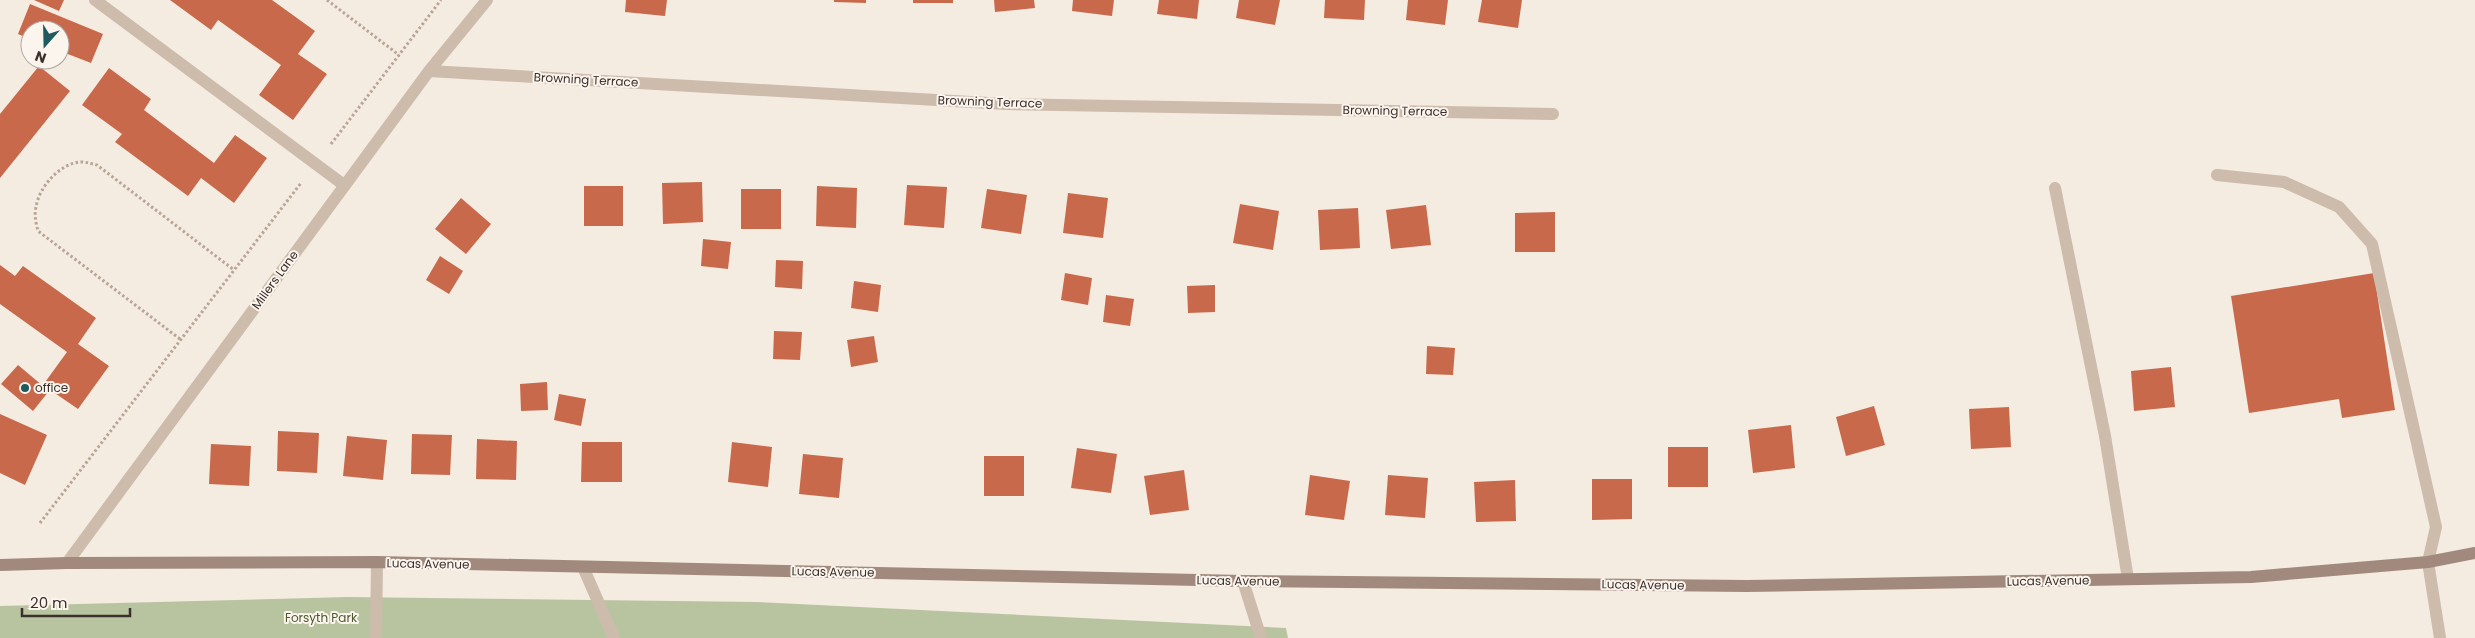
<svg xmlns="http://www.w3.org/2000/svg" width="2475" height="638" font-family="Poppins,sans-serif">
  <rect width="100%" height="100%" fill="#f4ebe1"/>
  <path fill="#b8c4a0" d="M348,597l409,5 529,26 2,10h-1288v-32z"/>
  <path fill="#c8694b" d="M34,0h30l-5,11z
    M170,0h102l43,31 -17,23 29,20 -34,46 -34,-25 22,-30 -63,-45 -7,10z
    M626,0h41l-2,16 -40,-4z
    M834,0h32v3l-32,-1z
    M913,0h40v3h-40z
    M994,0h40l1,8 -40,4z
    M1073,0h41l-2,16 -40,-5z
    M1159,0h40l-2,19 -40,-5z
    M1239,0h41l-5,25 -39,-7z
    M1325,0h40l-1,20 -40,-2z
    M1408,0h40l-3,25 -39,-5z
    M1482,0h40l-4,28 -40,-6z
    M30,4l73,30 -12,29 -31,-12v-21h-30v9l-12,-5z
    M39,66l31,25 -70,87v-64z
    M109,68l42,31 -7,11 70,53 21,-28 32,23 -33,45 -33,-25 -13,18 -73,-54 7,-8 -40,-29z
    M702,182l1,40 -40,2 -1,-41z
    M907,185l40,2 -3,41 -40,-3z
    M584,186h39v40h-39z
    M817,186l40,2 -1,40 -40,-2z
    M741,189h40v40h-40z
    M987,189l40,6 -6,39 -40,-6z
    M1068,193l40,5 -5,40 -40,-5z
    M461,198l30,26 -25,30 -31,-25z
    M1240,204l39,7 -6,39 -40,-7z
    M1426,205l5,40 -40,4 -5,-39z
    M1358,208l2,40 -40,2 -2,-40z
    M1555,212v40h-40v-39z
    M703,239l28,3 -3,27 -27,-3z
    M440,256l23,15 -14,23 -23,-14z
    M776,260l27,1 -1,28 -27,-2z
    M0,265l15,11 8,-10 73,52 -18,26 31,22 -31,43 -35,-24 24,-33 -67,-48z
    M1065,273l27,5 -4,27 -27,-5z
    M2374,273l21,137 -53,8 -3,-19 -90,14 -18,-117z
    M854,281l27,4 -3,27 -27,-4z
    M1215,285v27l-27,1 -1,-27z
    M1106,295l28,4 -4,27 -27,-4z
    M774,331l28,1 -2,28 -27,-1z
    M874,336l4,26 -27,5 -4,-27z
    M1427,346l28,2 -2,27 -27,-1z
    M18,365l31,26 -16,20 -32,-27z
    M2171,367l4,40 -41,4 -3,-40z
    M547,382l1,28 -27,1 -1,-27z
    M559,394l27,5 -5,27 -27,-6z
    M1874,406l11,39 -39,11 -10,-39z
    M2009,407l2,40 -40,2 -2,-40z
    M0,414l47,21 -22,50 -25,-12z
    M1791,425l4,43 -42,5 -5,-43z
    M278,431l41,2 -2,40 -40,-2z
    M412,434l40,1 -2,40 -39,-1z
    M347,436l40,4 -4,40 -40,-4z
    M477,439l40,2 -1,39 -40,-1z
    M582,442h40v40h-41z
    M732,442l40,5 -4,40 -40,-5z
    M211,444l40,2 -2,40 -40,-2z
    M1668,447h40v40h-40z
    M1077,448l40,6 -6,39 -40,-5z
    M803,454l40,4 -4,40 -40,-4z
    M984,456h40v40h-40z
    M1184,470l5,40 -39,5 -6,-39z
    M1310,475l40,6 -6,39 -39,-5z
    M1388,475l40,3 -3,40 -40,-3z
    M1592,479h40v40l-40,1z
    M1515,480l1,41 -40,1 -2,-40z"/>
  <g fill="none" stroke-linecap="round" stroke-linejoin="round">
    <path stroke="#b9a596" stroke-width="3" stroke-dasharray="2.5 2.5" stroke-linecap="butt" d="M327,0l72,55
      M331,144l110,-144
      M180,339l-142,-108c-2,-8 -4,-16 -2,-24 3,-20 24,-44 45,-45 6,0 11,2 16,3l137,105
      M40,523l261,-340"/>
    <path stroke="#cdbbac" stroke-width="12" d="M95,0l249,185
      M2217,175l67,7 55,25 33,37 64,283 -8,35
      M2055,188l50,248 23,143
      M583,567l31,71
      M376,638l1,-76"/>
    <path stroke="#cdbbac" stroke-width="12" d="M429,71l577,33 547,10
      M2428,562l12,76
      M67,563l362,-492 58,-71
      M1243,581l18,57"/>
    <path stroke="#a18a7d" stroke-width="12" d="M0,565l67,-2 310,-1 866,19 504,5 504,-9 177,-15 47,-9"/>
  </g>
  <circle fill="#1f5a5e" stroke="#fbf5ee" stroke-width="2" cx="25" cy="388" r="5"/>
  <g text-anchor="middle" stroke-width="4" stroke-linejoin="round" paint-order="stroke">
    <g font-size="12" fill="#3b302b" stroke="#fbf5ee">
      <text transform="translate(586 80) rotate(3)" y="4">Browning Terrace</text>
      <text transform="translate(990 102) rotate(2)" y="4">Browning Terrace</text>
      <text transform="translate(1395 111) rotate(1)" y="4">Browning Terrace</text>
      <text transform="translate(275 280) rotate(-54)" y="4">Millers Lane</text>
      <text transform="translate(428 564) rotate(1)" y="4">Lucas Avenue</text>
      <text transform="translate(833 572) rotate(1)" y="4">Lucas Avenue</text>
      <text transform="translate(1238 581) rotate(1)" y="4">Lucas Avenue</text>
      <text transform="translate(2048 581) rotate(-1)" y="4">Lucas Avenue</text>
      <text transform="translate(1643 585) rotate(1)" y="4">Lucas Avenue</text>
    </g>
    <g font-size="12" fill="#3b302b" stroke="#fbf5ee" text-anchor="start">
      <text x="35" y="392">office</text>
    </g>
    <g font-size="12" fill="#4a5a2e" stroke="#fbf5ee">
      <text x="321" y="622">Forsyth Park</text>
    </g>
  </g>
  <g transform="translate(45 45) rotate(200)"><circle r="24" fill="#fbf5ee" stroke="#aea6a0"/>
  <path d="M0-4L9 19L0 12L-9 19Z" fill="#1f5a5e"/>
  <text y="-8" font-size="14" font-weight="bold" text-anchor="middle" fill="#3b302b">N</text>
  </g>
  <path d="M22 608v8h108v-8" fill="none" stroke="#3b302b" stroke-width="2.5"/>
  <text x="30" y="608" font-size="15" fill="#3b302b" stroke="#fbf5ee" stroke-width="4" paint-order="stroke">20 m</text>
</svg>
